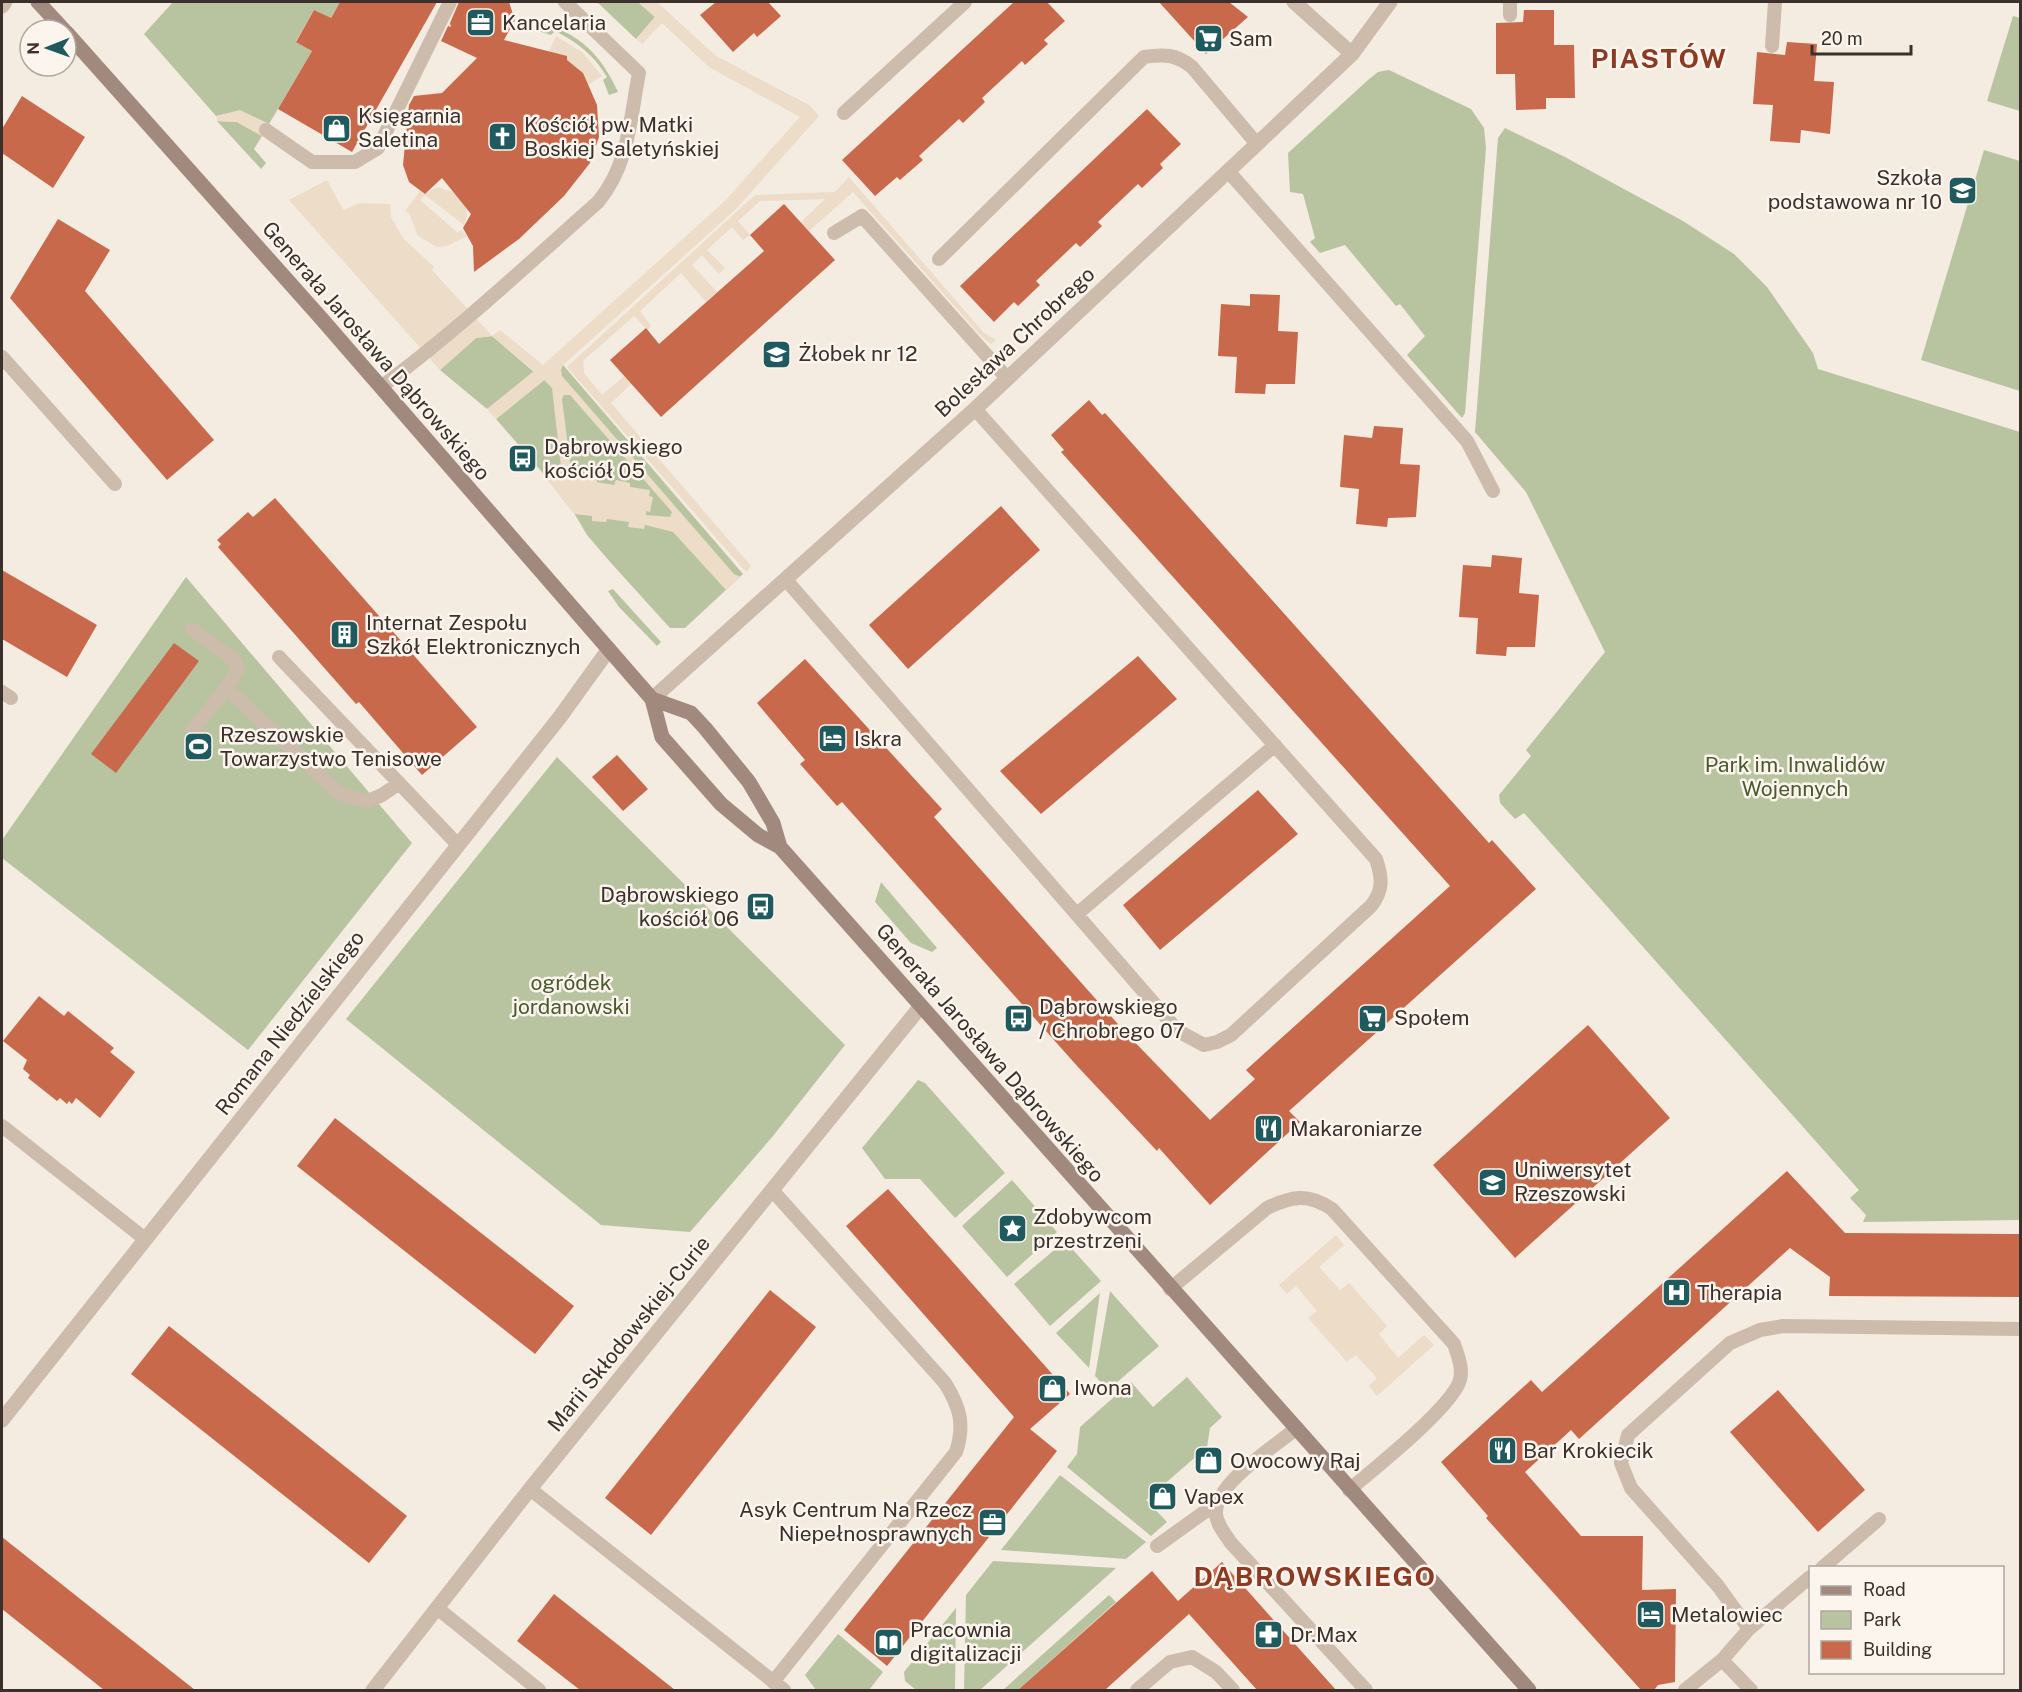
<svg xmlns="http://www.w3.org/2000/svg" width="2022" height="1692" font-family="'Public Sans',sans-serif">
  <rect width="100%" height="100%" fill="#f4ebe1"/>
  <path fill="#b8c4a0" d="M173,2h167l-10,17 -16,-9 -18,31 16,10 -43,73 -29,-13 -24,5 -72,-82z
    M597,2h41l17,15 -19,22z
    M2013,16l7,2v93l-33,-10z
    M540,23c40,10 61,32 78,69l-9,3 -6,-15 4,-3c-13,-22 -30,-35 -52,-46l-4,4 -13,-4z
    M1389,70l82,39 13,19 2,20 -21,265 -3,5 -55,-63 18,-19 -25,-32 -4,2 -51,-61 -25,8 -10,-11 5,-4 -12,-44 -13,-2 -2,-39 80,-73 10,-8z
    M217,121l20,1 25,14 -8,13 12,14 -5,6z
    M1505,128l58,28 120,65 51,33 33,33 46,66 5,16 202,63v788l-157,2 3,-7 -16,-17 9,-8 -335,-377 -9,6 -15,-16 -1,-8 32,-39 -5,-6 79,-98 -79,-160 -51,-60 23,-294z
    M1984,150l36,11v230l-99,-31z
    M492,336l42,36 -47,37 -47,-39 36,-32z
    M563,365l180,209 -58,54h-15l-59,-65 -24,-28 -20,-34 -71,-82z
    M186,577l226,266 -164,207 -246,-192v-18z
    M613,589l48,53 -4,4 -38,-39 -11,-16z
    M557,757l288,288 -72,91 -83,96 -89,-7 -255,-206z
    M881,882l56,66 -5,4 -21,-9 -36,-41z
    M918,1080l7,3 80,90 -50,45 -35,-39h-35l-23,-31z
    M1012,1180l45,52 -50,45 -45,-51z
    M1065,1241l36,40 -51,45 -36,-42z
    M1110,1291l49,55 -51,44 -13,-14z
    M1100,1293l-11,75 -33,-35z
    M1187,1377l35,40 -12,11 -3,19 -61,53 21,22 -16,14 -84,-69 10,-13 3,-27 51,-45 22,25z
    M1060,1475l86,67 -20,17 -125,-9z
    M993,1561l123,7 -136,122h-16l2,-95z
    M1109,1595l7,7 -98,88h-15z
    M956,1608l-1,82h-39l-11,-9 -1,-9z
    M838,1634l45,38 -14,18h-53l-11,-15z"/>
  <path fill="#ecdcc8" fill-rule="evenodd" d="M638,2h19l59,54 93,49 10,11 -83,93 -173,156 -2,5 1,6 172,198 7,3 -15,13 -53,-58 -28,-7 -1,4 -16,-2 1,-5 -22,-3 -1,3 -14,-1v-5l-18,-2 -32,-41 20,3 -10,-88 -8,-8 -48,39 -9,-10 47,-38 -42,-35 -16,2 -36,32 -151,-170 38,-20 16,30 17,-7 30,1 1,13 12,21 31,29 -2,3 60,66 8,-6 43,35 182,-164 75,-84 -91,-50 -47,-44 -20,21 -6,-5 19,-22zM564,395h6l102,117 -2,5 -24,-2v-4l4,1 3,-15 -4,-1 1,-6 -20,-3v-4l-14,-3 -2,5 -17,-3v-4l-15,-2 -1,3 -9,-2 -10,-78z
    M556,36l27,17 19,23 -14,9 -8,-14 -16,-13 -15,-6z
    M240,110l29,14 -7,12 -25,-14 -20,-1 -1,-5z
    M849,177l135,156 12,7 -5,4 -10,-8 -128,-144 -44,39 -8,-9 24,-23 -65,2 -22,20 12,14 -7,5 -11,-13 -25,23 18,18 -6,6 -17,-19 -10,10 25,27 -11,10 -25,-29 -41,38 11,15 -3,4 -14,-14 -51,45 1,12 18,22 22,-19 7,8 -20,19 140,163 -5,6 -179,-205 188,-172 80,-3z
    M437,187l16,5 13,16 1,7 -3,10 -39,-30 -5,5 38,33 3,-3 6,6 -20,10 -10,1 -19,-11 -9,-23 -4,-2 15,-20 5,3z
    M1336,1235l8,10 -25,22 21,23 9,-7 38,43 -8,8 19,24 26,-23 10,10 -57,51 -8,-10 8,-8 -21,-23 -9,7 -39,-44 9,-7 -21,-25 -9,8 -8,-9z"/>
  <path fill="#c8694b" d="M340,2h97l-85,150 -74,-43 34,-58 -16,-9 18,-32 17,8z
    M459,2h50l6,18 -11,20 63,16v4l16,13 14,32 2,32 -9,26 -26,33 -45,43 -45,33 -1,-26 -10,-18 8,-14 -29,-36 -17,16 -16,-12 -6,-17 6,-60 5,-9 28,-3 35,-35 -36,-17 7,-15 3,1 -1,-4z
    M716,2h52l13,14 -24,21 -3,-4 -21,19 -33,-37z
    M1014,2h33l18,19 -21,19 4,4 -23,21 -3,-4 -40,37 3,4 -22,21 -4,-4 -40,37 4,4 -23,20 -3,-3 -22,19 -33,-36z
    M1159,2h70l19,15 -42,37z
    M1524,10h30v35h20l1,53h-29v11l-30,1 -1,-36h-19v-51l27,-1z
    M1787,42l30,2 -3,37 20,1 -4,52 -29,-4 -1,13 -30,-2 3,-36 -20,-1 4,-52 28,3z
    M22,96l63,41 -32,51 -51,-35v-24z
    M1147,109l34,35 -21,20 3,4 -21,20 -4,-4 -40,38 4,4 -22,21 -4,-4 -40,38 4,4 -22,21 -4,-4 -20,20 -34,-36z
    M784,204l51,56 -174,157 -51,-57 36,-32 13,16 105,-93 -14,-16z
    M58,219l52,31 -25,41 129,149 -47,40 -157,-182z
    M1250,294l30,1 -2,36 20,1 -3,52h-29l-1,10 -30,-1 2,-36 -19,-1 3,-52 29,2z
    M1089,400l13,15 3,-2 384,430 3,-3 44,49 -247,222 11,11 -90,83 -51,-57 -2,3 -79,-84 -236,-265 -5,4 -37,-42 5,-4 -48,-57 48,-44 137,150 -8,8 191,215 85,88 45,-41 -9,-9 204,-184 -389,-434 3,-2 -13,-15z
    M1374,426l29,2 -3,36 20,1 -4,52 -28,1 -1,9 -31,-3 3,-35 -19,-2 4,-52 28,3z
    M275,498l202,229 -55,48 -63,-73 -3,2 -138,-157 3,-3 -4,-4 31,-28 5,5z
    M1001,506l39,44 -132,119 -39,-44z
    M1492,555l30,3 -3,35 20,2 -4,52h-28l-1,9 -30,-2 2,-36 -19,-1 4,-52 28,2z
    M2,570l95,55 -30,52 -65,-38z
    M174,643l25,18 -83,112 -25,-19z
    M1138,656l39,43 -136,115 -41,-43z
    M617,755l31,34 -25,22 -31,-34z
    M1258,790l40,44 -138,116 -37,-45z
    M39,996l25,20 4,-5 46,37 -4,4 25,20 -35,46 -24,-20 -4,6 -3,-3 -2,3 -7,-6 -3,3 -29,-23 2,-3 -7,-6 4,-9 -24,-19z
    M1588,1025l82,93 -155,140 -82,-93z
    M335,1118l239,188 -39,48 -238,-188z
    M1787,1171l58,62 175,1v63l-191,-1 1,-19 -40,-29 -211,191 -8,-9 -46,42 56,64h62l-1,54 34,-1 -1,93 -17,3 -4,5h-13l-155,-172 2,-2 -47,-54 90,-82 11,12z
    M888,1189l182,205 -40,35 27,22 -170,215 -43,-36 170,-213 -168,-191z
    M770,1290l46,37 -165,208 -46,-37z
    M169,1326l238,190 -38,47 -238,-189z
    M1778,1390l87,100 -47,42 -88,-100z
    M2,1537l193,153h-91l-102,-81z
    M1222,1562l114,128h-79l-68,-76 -84,76h-87l134,-119 26,30z
    M554,1594l121,96h-95l-63,-49z"/>
  <g fill="none" stroke-linecap="round" stroke-linejoin="round">
    <path stroke="#cdbbac" stroke-width="14" d="M1510,15v-13
      M1772,46l3,-44
      M844,113l121,-111
      M266,130l46,32h43l23,-14 72,-146
      M1228,171l239,270 26,50
      M834,233l28,-17 145,162
      M939,259l205,-202c20,-3 32,-3 48,10l65,77
      M2,357l113,127
      M381,387c76,-56 146,-122 217,-185 31,-37 32,-83 41,-129l-74,-71
      M787,581l391,450 26,14 13,-3 14,-7 140,-129c13,-16 11,-29 5,-47l-401,-450
      M192,629l43,32 3,9 -12,18 114,106 28,7 14,-6 16,-11
      M279,657l179,188
      M2,692l9,6
      M192,731l34,-43
      M1077,914l198,-169
      M2,1126l143,113
      M772,1190l173,193c15,24 20,42 11,69l-183,230
      M1170,1289l97,-81c25,-12 41,-15 65,1l122,135c4,12 9,24 6,36 -8,27 -86,89 -111,110
      M1297,1428c-22,18 -83,56 -81,86 1,11 9,20 15,29l135,147
      M530,1489l254,201
      M1157,1546l60,-43
      M1822,1568l57,-49
      M437,1608l102,82
      M1749,1629l-31,-43 -87,-98 -10,-25 7,-28 102,-92 30,-13 23,-4 237,3
      M1722,1660l29,30
      M1137,1690l33,-28 22,-5 24,15 17,18
      M1685,1690l37,-30 27,-31 61,-52"/>
    <path stroke="#cdbbac" stroke-width="15" d="M1294,2l58,52
      M2,6l3,-4
      M652,699l323,-290 282,-265 95,-90 38,-52
      M2,1420l558,-703 49,-68
      M373,1690l157,-201 391,-483"/>
    <path stroke="#a18a7d" stroke-width="15" d="M38,2l26,28
      M66,32l254,285 332,382 10,38 59,67 37,31 22,12 749,843
      M652,699l39,14 14,15 44,54 24,41 7,24"/>
  </g>
  <defs>
    <symbol id="office-square" viewBox="-11 -11 22 22"><rect x="-9" y="-9" width="18" height="18" rx="4" fill="#1f5a5e" stroke="#fbf5ee"/><path d="M-6-3h4V-5.5h4V-3h4V5H-6ZM-1-4.5V-3h2v-1.5ZM-6 0V1H6V0Z" fill="#fff"/></symbol>
    <symbol id="supermarket-square" viewBox="-11 -11 22 22"><rect x="-9" y="-9" width="18" height="18" rx="4" fill="#1f5a5e" stroke="#fbf5ee"/><path d="M-6-5.5h2.5l.6 2H6L4.5 2H-2.5L-4.4-4H-6ZM-1.5 3.2a1.3 1.3 0 1 0 .1 0ZM3 3.2a1.3 1.3 0 1 0 .1 0Z" fill="#fff"/></symbol>
    <symbol id="shop-square" viewBox="-11 -11 22 22"><rect x="-9" y="-9" width="18" height="18" rx="4" fill="#1f5a5e" stroke="#fbf5ee"/><path d="M-5-2.5h2.3a2.7 3.5 0 0 1 5.4 0H5L5.5 6h-11ZM-1.5-2.5h3a1.5 2.3 0 0 0-3 0Z" fill="#fff"/></symbol>
    <symbol id="church-square" viewBox="-11 -11 22 22"><rect x="-9" y="-9" width="18" height="18" rx="4" fill="#1f5a5e" stroke="#fbf5ee"/><path d="M-1.2-6h2.4v3.5h3.3v2.4h-3.3V6h-2.4V-.1h-3.3v-2.4h3.3Z" fill="#fff"/></symbol>
    <symbol id="school-square" viewBox="-11 -11 22 22"><rect x="-9" y="-9" width="18" height="18" rx="4" fill="#1f5a5e" stroke="#fbf5ee"/><path d="M0-5L7-2L0 1L-7-2ZM-4 1L0 2.5L4 1V4Q0 6-4 4Z" fill="#fff"/></symbol>
    <symbol id="bus-square" viewBox="-11 -11 22 22"><rect x="-9" y="-9" width="18" height="18" rx="4" fill="#1f5a5e" stroke="#fbf5ee"/><path d="M-5-6H5V4H4V6H2V4H-2V6H-4V4H-5ZM-3.5-4V0h7V-4ZM-3.5 1.2v1.5H-2V1.2ZM2 1.2v1.5H3.5V1.2Z" fill="#fff"/></symbol>
    <symbol id="building-square" viewBox="-11 -11 22 22"><rect x="-9" y="-9" width="18" height="18" rx="4" fill="#1f5a5e" stroke="#fbf5ee"/><path d="M-4-6H4V6H1V3H-1V6H-4ZM-2.5-4.3h1.7v1.8h-1.7ZM.8-4.3h1.7v1.8H.8ZM-2.5-1h1.7V.8h-1.7ZM.8-1h1.7V.8H.8Z" fill="#fff"/></symbol>
    <symbol id="hotel-square" viewBox="-11 -11 22 22"><rect x="-9" y="-9" width="18" height="18" rx="4" fill="#1f5a5e" stroke="#fbf5ee"/><path d="M-6-4.5h1.5V1H6V5H4.5V3h-9V5H-6ZM-4 0a1.8 1.8 0 1 1 3.6 0ZM.5 0V-2.5h3Q6-2.5 6 0Z" fill="#fff"/></symbol>
    <symbol id="stadium-square" viewBox="-11 -11 22 22"><rect x="-9" y="-9" width="18" height="18" rx="4" fill="#1f5a5e" stroke="#fbf5ee"/><path d="M0-5a6.5 5 0 1 0 0 10a6.5 5 0 1 0 0-10ZM-3.5-1.8h7v3.6h-7Z" fill="#fff"/></symbol>
    <symbol id="restaurant-square" viewBox="-11 -11 22 22"><rect x="-9" y="-9" width="18" height="18" rx="4" fill="#1f5a5e" stroke="#fbf5ee"/><path d="M-5-6h1v4h1v-4h1v4h1v-4h1v5L-1.5 .5V6h-2V.5L-5-1ZM5-6V6H3V1.5H1.5Q1.5-4 5-6Z" fill="#fff"/></symbol>
    <symbol id="university-square" viewBox="-11 -11 22 22"><rect x="-9" y="-9" width="18" height="18" rx="4" fill="#1f5a5e" stroke="#fbf5ee"/><path d="M0-5L7-2L0 1L-7-2ZM-4 1L0 2.5L4 1V4Q0 6-4 4Z" fill="#fff"/></symbol>
    <symbol id="sight-square" viewBox="-11 -11 22 22"><rect x="-9" y="-9" width="18" height="18" rx="4" fill="#1f5a5e" stroke="#fbf5ee"/><path d="M0-6L1.8-2.2L6-1.7L2.9 1.2L3.7 5.4L0 3.3L-3.7 5.4L-2.9 1.2L-6-1.7L-1.8-2.2Z" fill="#fff"/></symbol>
    <symbol id="hospital-square" viewBox="-11 -11 22 22"><rect x="-9" y="-9" width="18" height="18" rx="4" fill="#1f5a5e" stroke="#fbf5ee"/><path d="M-5-5h3v3.5h4V-5h3V5h-3V1.5h-4V5h-3Z" fill="#fff"/></symbol>
    <symbol id="pharmacy-square" viewBox="-11 -11 22 22"><rect x="-9" y="-9" width="18" height="18" rx="4" fill="#1f5a5e" stroke="#fbf5ee"/><path d="M-2-6h4v4h4v4h-4v4h-4v-4h-4v-4h4Z" fill="#fff"/></symbol>
    <symbol id="library-square" viewBox="-11 -11 22 22"><rect x="-9" y="-9" width="18" height="18" rx="4" fill="#1f5a5e" stroke="#fbf5ee"/><path d="M-6-4Q-3-5.5-.7-3.5V5Q-3 3-6 4ZM6-4Q3-5.5 .7-3.5V5Q3 3 6 4Z" fill="#fff"/></symbol>
  </defs>
  <g fill-rule="evenodd">
    <use href="#office-square" x="464" y="6" width="33" height="33"/>
    <use href="#supermarket-square" x="1192" y="22" width="33" height="33"/>
    <use href="#shop-square" x="320" y="112" width="33" height="33"/>
    <use href="#church-square" x="486" y="120" width="33" height="33"/>
    <use href="#school-square" x="1946" y="174" width="33" height="33"/>
    <use href="#school-square" x="760" y="338" width="33" height="33"/>
    <use href="#bus-square" x="506" y="442" width="33" height="33"/>
    <use href="#building-square" x="328" y="618" width="33" height="33"/>
    <use href="#hotel-square" x="816" y="722" width="33" height="33"/>
    <use href="#stadium-square" x="182" y="730" width="33" height="33"/>
    <use href="#bus-square" x="744" y="890" width="33" height="33"/>
    <use href="#supermarket-square" x="1356" y="1002" width="33" height="33"/>
    <use href="#bus-square" x="1002" y="1002" width="33" height="33"/>
    <use href="#restaurant-square" x="1252" y="1112" width="33" height="33"/>
    <use href="#university-square" x="1476" y="1166" width="33" height="33"/>
    <use href="#sight-square" x="996" y="1212" width="33" height="33"/>
    <use href="#hospital-square" x="1660" y="1276" width="33" height="33"/>
    <use href="#shop-square" x="1036" y="1372" width="33" height="33"/>
    <use href="#restaurant-square" x="1486" y="1434" width="33" height="33"/>
    <use href="#shop-square" x="1192" y="1444" width="33" height="33"/>
    <use href="#shop-square" x="1146" y="1480" width="33" height="33"/>
    <use href="#office-square" x="976" y="1506" width="33" height="33"/>
    <use href="#hotel-square" x="1634" y="1598" width="33" height="33"/>
    <use href="#pharmacy-square" x="1252" y="1618" width="33" height="33"/>
    <use href="#library-square" x="872" y="1626" width="33" height="33"/>
  </g>
  <g text-anchor="middle" stroke-width="5" stroke-linejoin="round" paint-order="stroke">
    <g font-size="21" fill="#3b302b" stroke="#fbf5ee" text-anchor="start">
      <text x="502" y="30">Kancelaria</text>
      <text x="1229" y="46">Sam</text>
      <text x="358" y="123">Księgarnia<tspan x="358" dy="24">Saletina</tspan></text>
      <text x="524" y="132">Kościół pw. Matki<tspan x="524" dy="24">Boskiej Saletyńskiej</tspan></text>
      <text x="1942" y="185" text-anchor="end">Szkoła<tspan x="1942" dy="24">podstawowa nr 10</tspan></text>
      <text x="798" y="361">Żłobek nr 12</text>
      <text x="544" y="454">Dąbrowskiego<tspan x="544" dy="24">kościół 05</tspan></text>
      <text x="366" y="630">Internat Zespołu<tspan x="366" dy="24">Szkół Elektronicznych</tspan></text>
      <text x="220" y="742">Rzeszowskie<tspan x="220" dy="24">Towarzystwo Tenisowe</tspan></text>
      <text x="854" y="746">Iskra</text>
      <text x="739" y="902" text-anchor="end">Dąbrowskiego<tspan x="739" dy="24">kościół 06</tspan></text>
      <text x="1039" y="1014">Dąbrowskiego<tspan x="1039" dy="24">/ Chrobrego 07</tspan></text>
      <text x="1394" y="1025">Społem</text>
      <text x="1290" y="1136">Makaroniarze</text>
      <text x="1514" y="1177">Uniwersytet<tspan x="1514" dy="24">Rzeszowski</tspan></text>
      <text x="1033" y="1224">Zdobywcom<tspan x="1033" dy="24">przestrzeni</tspan></text>
      <text x="1697" y="1300">Therapia</text>
      <text x="1074" y="1395">Iwona</text>
      <text x="1523" y="1458">Bar Krokiecik</text>
      <text x="1230" y="1468">Owocowy Raj</text>
      <text x="1184" y="1504">Vapex</text>
      <text x="972" y="1517" text-anchor="end">Asyk Centrum Na Rzecz<tspan x="972" dy="24">Niepełnosprawnych</tspan></text>
      <text x="1671" y="1622">Metalowiec</text>
      <text x="910" y="1637">Pracownia<tspan x="910" dy="24">digitalizacji</tspan></text>
      <text x="1290" y="1642">Dr.Max</text>
    </g>
    <g font-size="21" fill="#3b302b" stroke="#fbf5ee">
      <text transform="translate(1015 342) rotate(-43)" y="7">Bolesława Chrobrego</text>
      <text transform="translate(376 351) rotate(49)" y="7">Generała Jarosława Dąbrowskiego</text>
      <text transform="translate(290 1023) rotate(-52)" y="7">Romana Niedzielskiego</text>
      <text transform="translate(990 1053) rotate(49)" y="7">Generała Jarosława Dąbrowskiego</text>
      <text transform="translate(629 1334) rotate(-51)" y="7">Marii Skłodowskiej-Curie</text>
    </g>
    <g font-size="21" fill="#4a5a2e" stroke="#fbf5ee">
      <text x="1795" y="772">Park im. Inwalidów<tspan x="1795" dy="24">Wojennych</tspan></text>
      <text x="571" y="990">ogródek<tspan x="571" dy="24">jordanowski</tspan></text>
    </g>
    <g font-size="27" font-weight="bold" letter-spacing="1.5" fill="#8c3b22" stroke="#fbf5ee">
      <text x="1659" y="68">PIASTÓW</text>
      <text x="1315" y="1586">DĄBROWSKIEGO</text>
    </g>
  </g>
  <rect width="2022" height="1692" fill="none" stroke="#3b302b" stroke-width="6"/>
  <rect x="1809" y="1566" width="195" height="108" fill="#fbf5ee" stroke="#aea6a0" stroke-width="1.5"/>
  <rect x="1821" y="1586" width="30" height="9" fill="#a18a7d" stroke="#aea6a0" stroke-width="1.5"/>
  <text x="1863" y="1596" font-size="18" fill="#3b302b">Road</text>
  <rect x="1821" y="1611" width="30" height="18" fill="#b8c4a0" stroke="#aea6a0" stroke-width="1.5"/>
  <text x="1863" y="1626" font-size="18" fill="#3b302b">Park</text>
  <rect x="1821" y="1641" width="30" height="18" fill="#c8694b" stroke="#aea6a0" stroke-width="1.5"/>
  <text x="1863" y="1656" font-size="18" fill="#3b302b">Building</text>
  <g transform="translate(48 48) rotate(269)"><circle r="28" fill="#fbf5ee" stroke="#aea6a0" stroke-width="1.5"/>
  <path d="M0-4.5L10 22L0 15L-10 22Z" fill="#1f5a5e"/>
  <text y="-9" font-size="16" font-weight="bold" text-anchor="middle" fill="#3b302b">N</text>
  </g>
  <path d="M1812 45v9h99v-9" fill="none" stroke="#3b302b" stroke-width="3"/>
  <text x="1821" y="45" font-size="18" fill="#3b302b" stroke="#fbf5ee" stroke-width="4.5" paint-order="stroke">20 m</text>
</svg>
